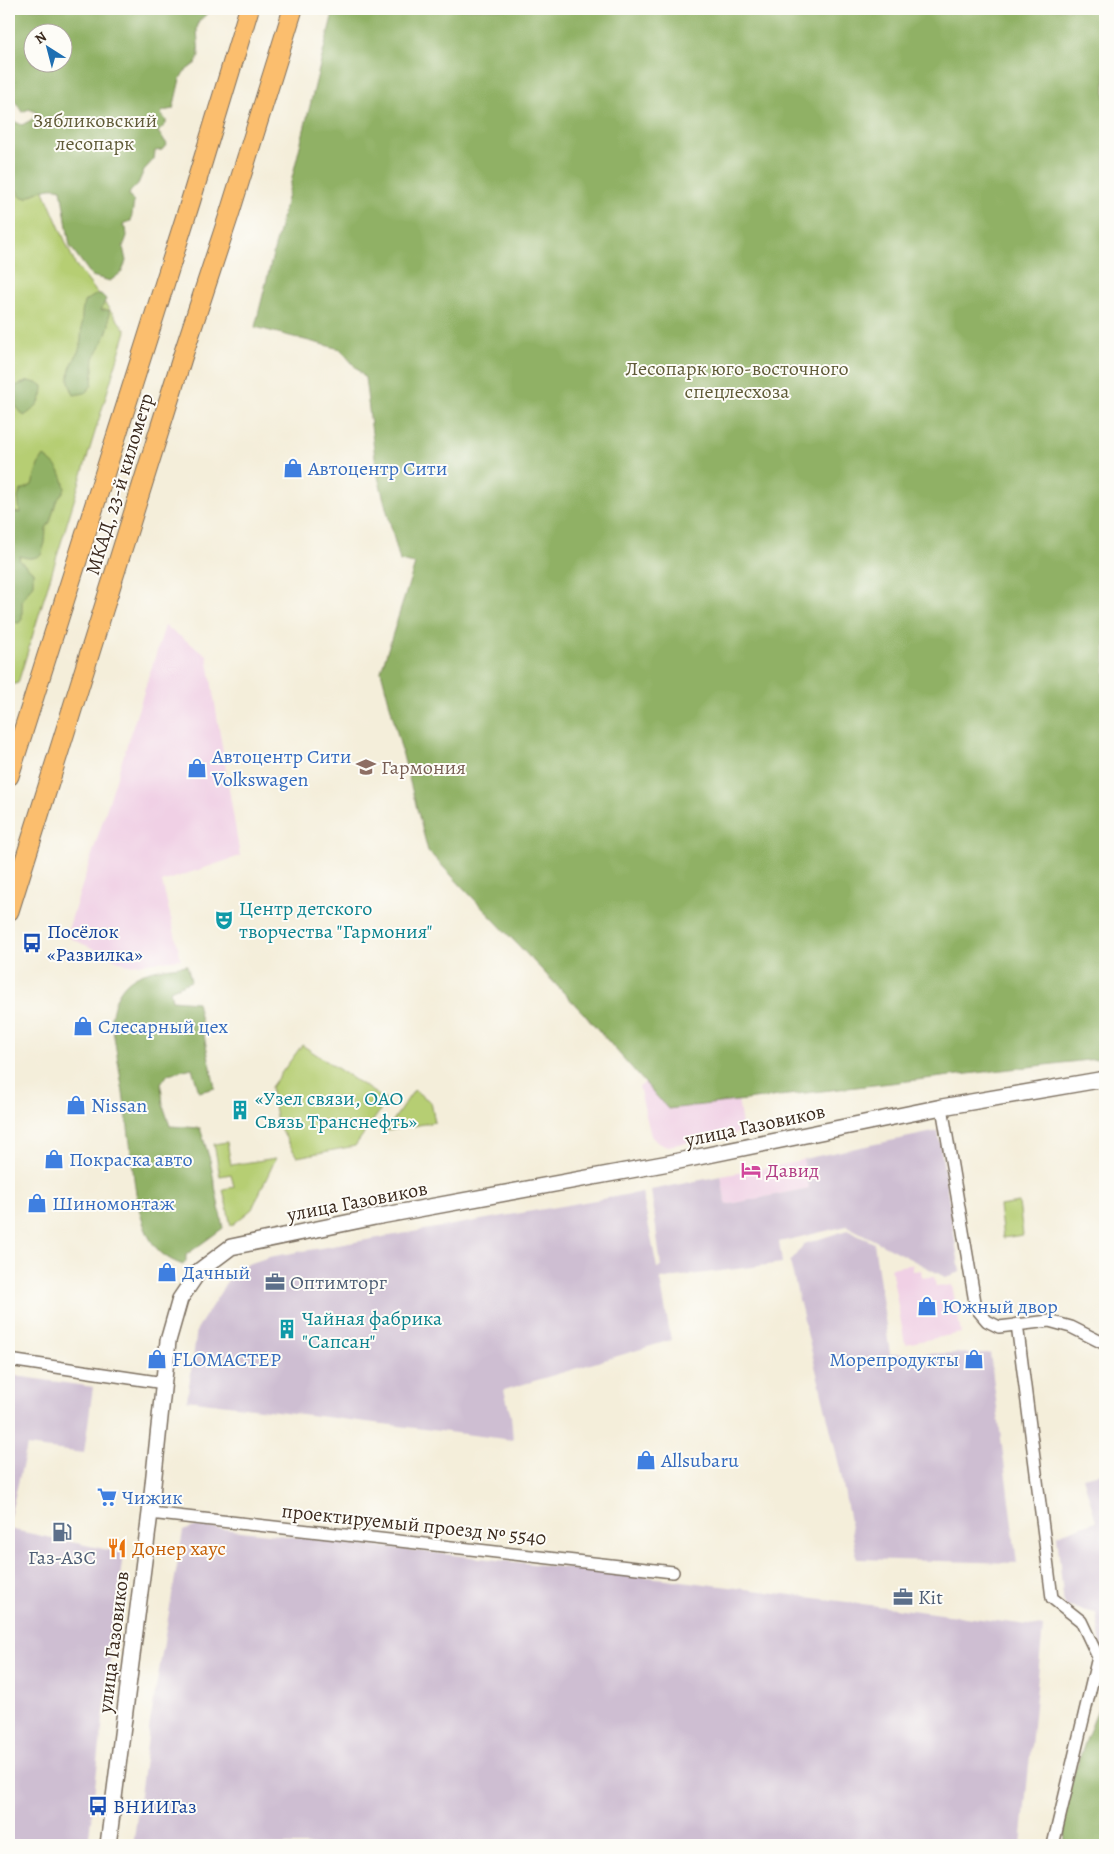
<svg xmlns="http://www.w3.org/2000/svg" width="1114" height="1854" font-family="Alegreya,serif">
  <rect width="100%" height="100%" fill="#fdfcf7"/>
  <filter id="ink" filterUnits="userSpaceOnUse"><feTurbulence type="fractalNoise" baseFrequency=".02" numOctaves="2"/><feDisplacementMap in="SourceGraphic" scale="10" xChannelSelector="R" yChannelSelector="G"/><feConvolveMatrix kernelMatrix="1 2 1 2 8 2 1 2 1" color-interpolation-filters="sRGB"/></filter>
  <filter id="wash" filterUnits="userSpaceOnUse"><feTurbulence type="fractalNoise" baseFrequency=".0096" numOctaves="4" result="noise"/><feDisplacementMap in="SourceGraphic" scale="20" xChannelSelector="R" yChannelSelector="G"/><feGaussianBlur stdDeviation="1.12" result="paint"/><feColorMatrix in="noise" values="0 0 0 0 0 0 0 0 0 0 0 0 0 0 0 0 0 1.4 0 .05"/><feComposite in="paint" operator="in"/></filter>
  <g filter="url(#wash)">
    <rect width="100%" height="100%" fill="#f4eeda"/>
    <path fill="#f0d0e5" d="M165,626l42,29 33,201 -78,26 19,77 -53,6 -62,-29z
      M658,1074l79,19 6,39 -75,14 -10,-3 -7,-7 -12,-49z
      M803,1159l6,29 -83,17 -5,-29 76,-14z
      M912,1264l1,7 8,-1 1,8 12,-2 2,11 16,-2 9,48 -56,11 -14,-76z"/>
    <path fill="#cebed2" d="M938,1131l22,141 -15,5 -98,-51 -68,16 3,21 -122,16 11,61 -167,50 7,26 2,24 -326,-40 10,-71 39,-61 33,-11 373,-65 15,76 4,-1 -10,-77 70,-14 5,29 83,-17 -6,-29z
      M847,1230l27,13 16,111 100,-1 27,210 -160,-4 -17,-90 -50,-207 14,-18z
      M9,1375l84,12 -9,66 -57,-7 -18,75z
      M1105,1472v188h-2l-7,-47 -32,-7 -7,-71 39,-14 -13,-44z
      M197,1526l469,53 377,48 -22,218h-888l17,-122 33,-192z
      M9,1529l114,24 -35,292h-79z"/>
    <path fill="#b6ce73" stroke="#787c48" d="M9,109l66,155 51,67 -108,352 -9,3z
      M302,1045l85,56 -32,45 -58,11 -20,-34 -6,-36z
      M414,1090l17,12 4,20 -49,9z
      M227,1142l4,23 45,-7 -24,51 -21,17 -8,-37 11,-2 -3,-13 -11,2 -6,-32z
      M1019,1203l4,32 -20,3 -4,-32z"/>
    <path fill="#90b165" stroke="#666e42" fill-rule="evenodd" d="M9,9h201v2l-11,10 -2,8 2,27 -3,7 -12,9 -4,7 -7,30 -10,2 -2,3 5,6v4l-8,8 9,12 -5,6 -7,1 -1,8 -10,11 -6,14 -8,8 -1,4 5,6 -3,19 -7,2 -1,4 3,1 1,8 -4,11 3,14 -4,11 -12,9 -18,-5 -22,-30 -9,-57c-13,-4 -23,3 -35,9l-6,-2 -11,-20v-57l13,6 11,-6 3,-7 -7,-3 -7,3 -13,-20zM32,32h30v30h-30z
      M334,9h771v1049l-437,51 -81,-92 -159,-166 -47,-180 34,-107 -15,-3 -23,-88 -12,-95 -25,-29 -85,-22z
      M97,294h4l5,5 -5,11h8v15l-5,15 -10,18 -2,27 -7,8 -11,2c-3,-7 -6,-12 -5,-19 0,-11 9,-20 11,-30 3,-15 0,-30 4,-44z
      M29,381l11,3 3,2c0,15 -7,22 -19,30l-9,-11v-19z
      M44,456c14,10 18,16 21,33l-9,13 -6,20 -4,6 -1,15 -4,12c-8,4 -13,4 -21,1l-1,4 14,12v12l-11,17v18l-3,4 -7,-1v11l-3,2v-126l5,3 6,1 -2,-15 2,-7 12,-6 6,-20z
      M187,965l4,16 -21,9 2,10 25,2 18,86 -16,4 -7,-24 -24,6 -7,10 2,21 7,21 30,2 10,32 13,68 -37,27v6l-3,4c-16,-6 -26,-13 -34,-28 -13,-26 -15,-58 -18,-86 -5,-44 -13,-89 -20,-133 2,-7 3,-16 7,-23 14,-26 42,-26 69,-30z
      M1105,1690v155h-40l-2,-43z"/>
  </g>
  <g filter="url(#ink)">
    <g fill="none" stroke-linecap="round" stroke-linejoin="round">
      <defs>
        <path id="minor" d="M942,1107l34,201 11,13 12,6 50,-6 22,6 34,17
          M1017,1324l35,274 29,23 17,36 -45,188
          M9,1360l155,23
          M150,1513l523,59"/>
        <path id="tertiary" d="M108,1845l42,-332 18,-172 12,-42 19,-28 32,-24 144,-30 294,-54 273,-56 163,-28"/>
        <path id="trunk" d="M9,776l181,-573 59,-194
          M9,911l173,-553 47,-143 64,-206"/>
      </defs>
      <use href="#minor" stroke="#7c6f60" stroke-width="14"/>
      <use href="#tertiary" stroke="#7c6f60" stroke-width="18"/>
      <use href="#trunk" stroke="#7c6f60" stroke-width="21"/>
      <use href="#minor" stroke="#fff" stroke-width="11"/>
      <use href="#tertiary" stroke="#fff" stroke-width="15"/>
      <use href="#trunk" stroke="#fbbe6e" stroke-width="19"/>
    </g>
  </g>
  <defs>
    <symbol id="shop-bare" viewBox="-9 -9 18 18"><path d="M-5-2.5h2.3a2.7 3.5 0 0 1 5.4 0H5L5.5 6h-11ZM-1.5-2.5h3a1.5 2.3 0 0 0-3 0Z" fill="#3f7fe0" stroke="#fdfcf7" stroke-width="2.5" paint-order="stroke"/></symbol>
    <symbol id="school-bare" viewBox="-9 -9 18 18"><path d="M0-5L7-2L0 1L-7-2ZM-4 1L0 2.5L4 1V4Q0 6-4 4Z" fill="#8d6e63" stroke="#fdfcf7" stroke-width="2.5" paint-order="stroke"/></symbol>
    <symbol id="theatre-bare" viewBox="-9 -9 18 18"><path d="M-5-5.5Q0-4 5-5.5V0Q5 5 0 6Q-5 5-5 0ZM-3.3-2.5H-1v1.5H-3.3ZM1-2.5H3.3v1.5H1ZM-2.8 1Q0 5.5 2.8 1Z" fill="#0f9aa8" stroke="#fdfcf7" stroke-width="2.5" paint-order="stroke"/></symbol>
    <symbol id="bus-bare" viewBox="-9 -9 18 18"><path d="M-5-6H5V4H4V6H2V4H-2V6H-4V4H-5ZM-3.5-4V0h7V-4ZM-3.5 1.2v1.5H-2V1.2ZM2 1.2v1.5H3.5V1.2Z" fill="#1a4fb4" stroke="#fdfcf7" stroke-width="2.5" paint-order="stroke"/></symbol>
    <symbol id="building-bare" viewBox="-9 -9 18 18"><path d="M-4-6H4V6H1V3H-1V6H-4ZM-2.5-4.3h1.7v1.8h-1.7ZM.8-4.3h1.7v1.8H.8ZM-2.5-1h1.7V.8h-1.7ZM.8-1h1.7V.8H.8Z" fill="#0f9aa8" stroke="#fdfcf7" stroke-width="2.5" paint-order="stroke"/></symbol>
    <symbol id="hotel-bare" viewBox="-9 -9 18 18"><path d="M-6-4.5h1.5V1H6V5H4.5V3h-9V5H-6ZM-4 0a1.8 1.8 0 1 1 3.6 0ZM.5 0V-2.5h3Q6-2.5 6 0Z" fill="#d1479c" stroke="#fdfcf7" stroke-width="2.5" paint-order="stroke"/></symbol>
    <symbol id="office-bare" viewBox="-9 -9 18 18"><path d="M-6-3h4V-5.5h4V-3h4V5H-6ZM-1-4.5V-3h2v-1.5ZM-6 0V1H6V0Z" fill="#5c6f8a" stroke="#fdfcf7" stroke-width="2.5" paint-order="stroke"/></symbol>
    <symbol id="supermarket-bare" viewBox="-9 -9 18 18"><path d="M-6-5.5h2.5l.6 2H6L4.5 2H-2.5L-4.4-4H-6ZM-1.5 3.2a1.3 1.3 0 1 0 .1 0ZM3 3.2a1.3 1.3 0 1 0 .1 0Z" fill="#3f7fe0" stroke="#fdfcf7" stroke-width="2.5" paint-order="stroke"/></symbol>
    <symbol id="fuel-bare" viewBox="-9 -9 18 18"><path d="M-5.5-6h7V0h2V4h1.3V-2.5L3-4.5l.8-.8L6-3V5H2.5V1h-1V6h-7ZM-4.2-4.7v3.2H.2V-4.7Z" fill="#5c6f8a" stroke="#fdfcf7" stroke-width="2.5" paint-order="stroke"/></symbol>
    <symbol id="restaurant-bare" viewBox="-9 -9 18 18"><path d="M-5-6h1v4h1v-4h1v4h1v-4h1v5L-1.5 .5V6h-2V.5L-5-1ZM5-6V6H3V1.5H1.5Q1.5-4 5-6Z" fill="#e8710a" stroke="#fdfcf7" stroke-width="2.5" paint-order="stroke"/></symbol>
  </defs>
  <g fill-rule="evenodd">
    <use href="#shop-bare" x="279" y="454" width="28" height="28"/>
    <use href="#school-bare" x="352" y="753" width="28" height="28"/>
    <use href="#shop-bare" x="183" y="754" width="28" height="28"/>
    <use href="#theatre-bare" x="210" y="906" width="28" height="28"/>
    <use href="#bus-bare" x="18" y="929" width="28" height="28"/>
    <use href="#shop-bare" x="69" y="1012" width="28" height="28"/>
    <use href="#shop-bare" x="62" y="1091" width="28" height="28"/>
    <use href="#building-bare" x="226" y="1096" width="28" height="28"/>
    <use href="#shop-bare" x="40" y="1145" width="28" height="28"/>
    <use href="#hotel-bare" x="737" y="1156" width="28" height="28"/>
    <use href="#shop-bare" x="23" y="1189" width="28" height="28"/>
    <use href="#shop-bare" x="153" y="1258" width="28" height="28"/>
    <use href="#office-bare" x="261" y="1268" width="28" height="28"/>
    <use href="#shop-bare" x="913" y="1292" width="28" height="28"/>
    <use href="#building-bare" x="273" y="1315" width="28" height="28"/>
    <use href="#shop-bare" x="143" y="1345" width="28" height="28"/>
    <use href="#shop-bare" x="960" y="1345" width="28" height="28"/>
    <use href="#shop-bare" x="632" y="1446" width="28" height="28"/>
    <use href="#supermarket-bare" x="93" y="1483" width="28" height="28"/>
    <use href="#fuel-bare" x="48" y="1518" width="28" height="28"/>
    <use href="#restaurant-bare" x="103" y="1534" width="28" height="28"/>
    <use href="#office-bare" x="889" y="1583" width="28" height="28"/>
    <use href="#bus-bare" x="84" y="1792" width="28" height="28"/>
  </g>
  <g text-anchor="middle" stroke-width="4" stroke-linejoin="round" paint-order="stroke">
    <g font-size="20" fill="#605b38" stroke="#fdfcf7">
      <text x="95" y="127">Зябликовский<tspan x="95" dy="23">лесопарк</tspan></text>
      <text x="737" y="375">Лесопарк юго-восточного<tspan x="737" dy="23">спецлесхоза</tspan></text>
    </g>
    <g font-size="20" fill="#366cbe" stroke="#fdfcf7" text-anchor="start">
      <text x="308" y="475">Автоцентр Сити</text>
      <text x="212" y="763">Автоцентр Сити<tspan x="212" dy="23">Volkswagen</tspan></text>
      <text x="98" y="1033">Слесарный цех</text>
      <text x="91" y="1112">Nissan</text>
      <text x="69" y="1166">Покраска авто</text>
      <text x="52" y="1210">Шиномонтаж</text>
      <text x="182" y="1279">Дачный</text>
      <text x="942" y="1313">Южный двор</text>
      <text x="172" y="1366">FLOМАСТЕР</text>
      <text x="959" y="1366" text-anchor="end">Морепродукты</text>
      <text x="661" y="1467">Allsubaru</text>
      <text x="122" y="1504">Чижик</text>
    </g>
    <g font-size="20" fill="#3b2a1e" stroke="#fdfcf7">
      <text transform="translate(119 484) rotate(-73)" y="7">МКАД, 23-й километр</text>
      <text transform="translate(755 1125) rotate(-12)" y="7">улица Газовиков</text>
      <text transform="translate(357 1201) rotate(-11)" y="7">улица Газовиков</text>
      <text transform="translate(414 1524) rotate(6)" y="7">проектируемый проезд № 5540</text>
      <text transform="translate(113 1642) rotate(-83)" y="7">улица Газовиков</text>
    </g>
    <g font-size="20" fill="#785e54" stroke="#fdfcf7" text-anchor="start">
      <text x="381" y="774">Гармония</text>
    </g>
    <g font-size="20" fill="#0d838f" stroke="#fdfcf7" text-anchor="start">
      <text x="239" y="915">Центр детского<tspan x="239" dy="23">творчества "Гармония"</tspan></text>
      <text x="255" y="1105">«Узел связи, ОАО<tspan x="255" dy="23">Связь Транснефть»</tspan></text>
      <text x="302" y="1325">Чайная фабрика<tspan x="302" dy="23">"Сапсан"</tspan></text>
    </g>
    <g font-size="20" fill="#164399" stroke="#fdfcf7" text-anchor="start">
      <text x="47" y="938">Посёлок<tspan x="47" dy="23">«Развилка»</tspan></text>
      <text x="113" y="1813">ВНИИГаз</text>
    </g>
    <g font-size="20" fill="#b23c85" stroke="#fdfcf7" text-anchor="start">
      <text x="766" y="1177">Давид</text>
    </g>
    <g font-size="20" fill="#4e5e75" stroke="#fdfcf7" text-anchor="start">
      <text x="290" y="1289">Оптимторг</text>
      <text x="62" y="1564" text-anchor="middle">Газ-АЗС</text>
      <text x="918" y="1604">Kit</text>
    </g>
    <g font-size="20" fill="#c56008" stroke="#fdfcf7" text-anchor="start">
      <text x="132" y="1555">Донер хаус</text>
    </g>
  </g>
  <rect width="1114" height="1854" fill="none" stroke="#fdfcf7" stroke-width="30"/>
  <g transform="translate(48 48) rotate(324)"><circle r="24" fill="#fdfcf7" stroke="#afa8a0"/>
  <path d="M0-4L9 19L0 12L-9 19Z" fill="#1f6fb2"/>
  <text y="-8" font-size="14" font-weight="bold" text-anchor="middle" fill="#3b2a1e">N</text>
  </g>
</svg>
